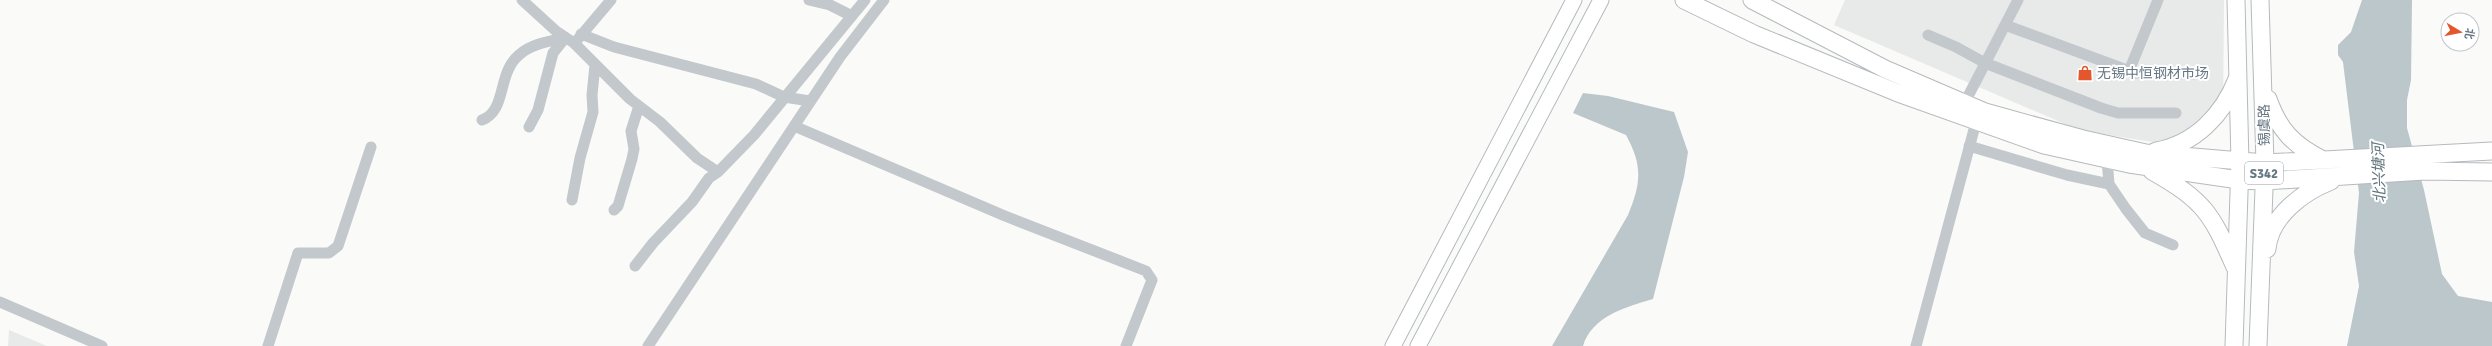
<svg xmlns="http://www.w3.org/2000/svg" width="2492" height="346" font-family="Signika,'Noto Sans SC',sans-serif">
  <rect width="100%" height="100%" fill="#fafaf8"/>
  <path fill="#e8e9e9" d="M1845,0h379l-1,121 -65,22 -79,-13 -245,-105z
    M9,330l38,16h-39z"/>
  <path fill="#bbc7cb" d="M2362,0h50l-1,80 -4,20v28l17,62 18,84 16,22 34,6v44h-145l12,-60 -5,-34 5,-59 -16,-131 -5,-7v-10l13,-13z
    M1583,93l25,3 66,16 14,40 -4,25 -31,122c-27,8 -61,17 -70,47h-31l76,-131c13,-32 15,-49 -2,-80l-53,-22z"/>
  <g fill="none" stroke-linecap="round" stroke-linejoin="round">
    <defs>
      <path id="secondary" d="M1393,346l181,-346
        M1418,346l183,-346"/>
      <path id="primary" d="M1684,0l70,34 144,59 146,52 85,19 110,16 25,1 160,-10 68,1
        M1752,0l133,69 100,43 98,27 63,14 119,10 227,-12
        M2268,99c11,31 25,46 55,61
        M2156,151c39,-7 67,-36 81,-72
        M2152,171c53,30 59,42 83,96
        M2267,249c3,-33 36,-57 64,-68
        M2234,346l6,-184 -4,-162
        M2258,346l7,-183 -5,-163"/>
    </defs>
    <use href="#secondary" stroke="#b3babf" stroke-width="17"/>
    <use href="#primary" stroke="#b5babe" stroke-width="19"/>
    <path stroke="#c3c8cc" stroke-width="11" d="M522,0l34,31 18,12 56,56 30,23 37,36 21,14
      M809,0l21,5 22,11
      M2005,25l130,48 59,1
      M581,34l33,13 142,37 28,13 26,4
      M1928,35l28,12 29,16 116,45 17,5h58
      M578,39l33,-39
      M2129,71l29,-71
      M1962,108l56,-108
      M482,120c25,-9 15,-47 37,-65 12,-11 31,-14 46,-17
      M794,126l211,90 141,55 6,9 -26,66
      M529,127l9,-17 15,-57 12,-15
      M1969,146l98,29 42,9
      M2107,159l2,25 17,25 19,24 28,12
      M572,200l8,-42 13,-46 -1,-17 3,-30
      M614,210l4,-4 14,-47 2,-10 -3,-18 8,-25
      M635,266l18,-23 39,-41 17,-24 9,-6 36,-37 111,-135
      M0,302l102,44
      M268,346l30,-93h31l9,-7 33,-99
      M648,346l192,-289 44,-57
      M1916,346l60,-224"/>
    <use href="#secondary" stroke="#fff" stroke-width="15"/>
    <use href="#primary" stroke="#fff" stroke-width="17"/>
  </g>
  <defs>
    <symbol id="shop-bare" viewBox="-9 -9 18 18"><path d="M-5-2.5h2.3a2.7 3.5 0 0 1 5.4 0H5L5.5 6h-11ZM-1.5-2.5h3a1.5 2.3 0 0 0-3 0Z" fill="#e4572e" stroke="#fff" stroke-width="2.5" paint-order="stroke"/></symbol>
  </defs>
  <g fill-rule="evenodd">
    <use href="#shop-bare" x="2074" y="62" width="22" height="22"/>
  </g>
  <g text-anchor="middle" stroke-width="4" stroke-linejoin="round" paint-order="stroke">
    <rect fill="#fff" stroke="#939fa8" stroke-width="1" x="2245" y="162" width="38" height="22" rx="3"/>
    <g font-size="13" font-weight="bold" fill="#657683">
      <text x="2264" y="178">S342</text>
    </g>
    <g font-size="14" fill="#657683" stroke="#fff" text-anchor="start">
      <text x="2097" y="78">无锡中恒钢材市场</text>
    </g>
    <g font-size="14" fill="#657683" stroke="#fff">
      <text transform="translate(2264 125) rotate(-91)" y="5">锡虞路</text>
    </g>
    <g font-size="15" font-style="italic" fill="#60757c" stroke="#fff">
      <text transform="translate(2379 173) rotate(-92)" y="5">北兴塘河</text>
    </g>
  </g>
  <g transform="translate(2460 32) rotate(100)"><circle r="19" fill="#ffffff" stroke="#c1c8cd"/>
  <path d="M0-3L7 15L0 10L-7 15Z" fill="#e4572e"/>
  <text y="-6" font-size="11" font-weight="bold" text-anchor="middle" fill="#657683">北</text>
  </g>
</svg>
